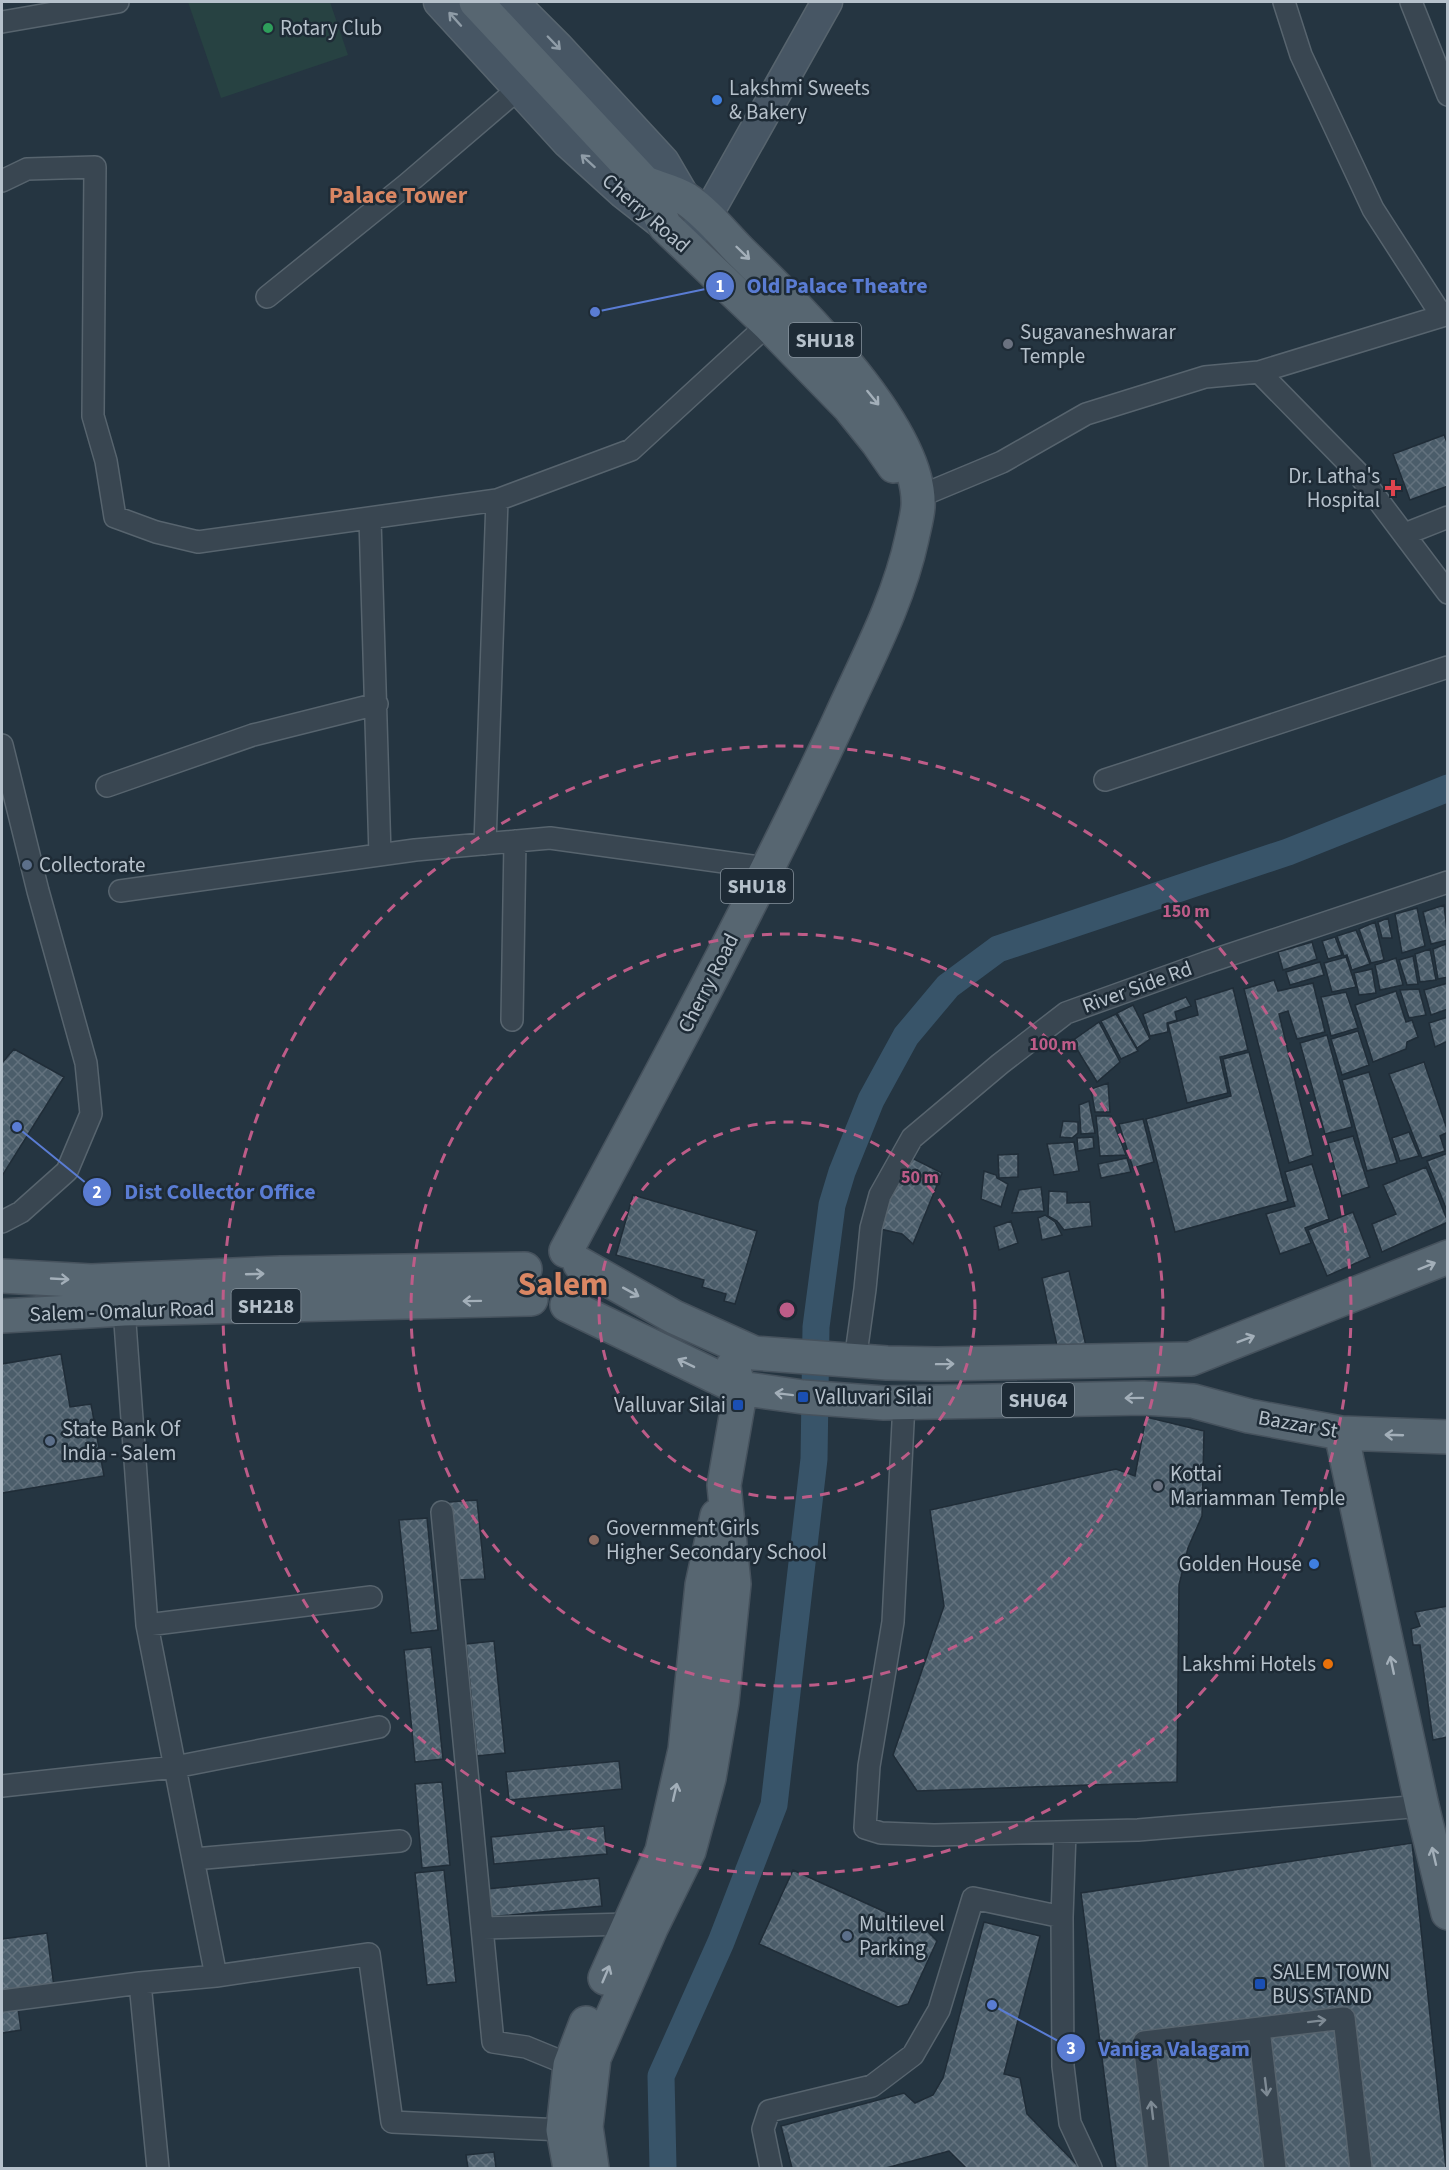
<svg xmlns="http://www.w3.org/2000/svg" width="1449" height="2170" font-family="'Source Sans 3',sans-serif">
  <defs>
    <pattern id="building-cross-hatch" width="8" height="8" patternUnits="userSpaceOnUse" patternTransform="scale(1.5)"><rect width="8" height="8" fill="#4b5d6a"/><path d="M0 0l8 8M0 8l8-8" fill="none" stroke="#63727e"/></pattern>
  </defs>
  <rect width="100%" height="100%" fill="#253541"/>
  <path fill="#274242" d="M188,2h142l18,53 -127,43z"/>
  <g fill="none" stroke-linecap="round" stroke-linejoin="round">
    <path stroke="#385469" stroke-width="27" d="M663,2168l-2,-92 60,-134 53,-137 40,-346 2,-132 16,-122 10,-33 29,-72 35,-64 42,-50 50,-37 290,-97 160,-64"/>
  </g>
  <path fill="url(#building-cross-hatch)" stroke="#202d38" stroke-width="1.5" d="M1444,435l4,10v41l-38,14 -17,-46z
    M1444,905l4,35 -17,4 -8,-32z
    M1417,908l8,38 -23,7 -7,-39z
    M1388,918l4,20h-10l-4,-16z
    M1375,922l9,38 -13,3 -12,-34z
    M1356,930l14,34 -18,6 -5,-15 -3,1 -7,-20z
    M1335,937l7,18 -14,4 -6,-18z
    M1312,942l5,17 -34,11 -5,-18z
    M1446,944l2,33 -10,2 -5,-30z
    M1430,949l6,31 -16,2 -5,-28z
    M1413,956l5,28 -11,1 -8,-25z
    M1346,957l10,30 -24,5 -8,-29z
    M1396,958l7,27 -23,5 -5,-25z
    M1320,962l4,13 -34,10 -4,-13z
    M1372,969l4,24 -17,2 -5,-22z
    M1274,980l4,11 35,-8 12,49 -28,7 -9,-28 -9,3 34,141 -24,8 -45,-174z
    M1448,983v26l-17,6 -7,-25z
    M1233,988l15,62 -28,7 8,36 -41,10 -19,-79 30,-9 -3,-15z
    M1419,989l7,26 -17,3 -9,-28z
    M1396,991l10,31 6,-2 6,17 -11,5 -1,7 -33,13 -18,-57z
    M1346,992l12,36 -27,8 -10,-39z
    M1186,997l5,9 -16,6 2,8 -10,3 1,9 -18,4 -7,-22z
    M1133,1005l17,34 -13,9 -20,-35z
    M1116,1014l22,37 -17,8 -20,-38z
    M1448,1017v24l-13,6 -6,-24z
    M1099,1022l21,40 -23,20 -25,-41z
    M1358,1031l11,34 -27,10 -11,-36z
    M1327,1035l25,92 -27,7 -25,-91z
    M14,1049l50,28 -62,99v-113z
    M1249,1052l39,149 -113,31 -29,-113 85,-23 -8,-37z
    M1424,1062l24,70 -8,4 5,15 -23,7 -33,-84z
    M1369,1072l28,91 -30,8 -25,-91z
    M1108,1083l2,29h-15l-4,-23z
    M1089,1101l6,32 -14,1 -2,-29z
    M1096,1116h15l15,39 -26,1z
    M1143,1119l11,43 -21,6 -14,-44z
    M1063,1121l15,1v11l-6,5 -12,-1z
    M1409,1132l10,24 -19,5 -8,-23z
    M1353,1136l16,51 -27,9 -14,-53z
    M1093,1137l1,11 -16,3 -1,-13z
    M1074,1142l5,29 -25,4 -7,-31z
    M1448,1153v60l-21,-52z
    M1018,1154v23l-19,1 -1,-23z
    M908,1156l34,17 -29,71 -11,-10 -26,-6z
    M1127,1158l4,14 -30,6 -3,-14z
    M1312,1164l17,55 -24,9 6,15 -31,11 -14,-40 29,-8 -10,-34z
    M1426,1167l22,55 -66,30 -10,-28 24,-10 -13,-29z
    M984,1171l12,4 1,3 11,6 -7,23 -20,-8z
    M1041,1187l3,24 -32,2 7,-23z
    M1049,1191l18,1v11l23,-1 2,24 -28,4 -7,-9 -9,-5z
    M633,1195l124,36 -22,73 -11,-3 2,-7 -24,-7 2,-7 -88,-25z
    M1353,1212l17,45 -43,19 -19,-46z
    M1045,1215l10,7 7,13 -20,5 -4,-22z
    M1011,1221l7,22 -19,7 -5,-23z
    M1069,1271l17,75 -27,9 -17,-77z
    M61,1354l9,53 21,-3 13,72 -102,17v-129z
    M1146,1417l58,14 -2,85 -14,32 -9,37 -2,197 -260,9 -24,-36 51,-149 -14,-96 186,-41 19,7z
    M477,1500l8,79 -27,1 -9,-78z
    M427,1518l11,112 -27,3 -12,-113z
    M1448,1606v131l-15,3 -13,-95h-7l-2,-16 9,-3 -5,-14z
    M494,1641l11,112 -28,3 -11,-112z
    M431,1647l12,112 -28,3 -11,-112z
    M619,1761l3,28 -113,11 -3,-28z
    M442,1782l8,83 -28,3 -7,-84z
    M604,1826l3,28 -113,10 -3,-27z
    M1412,1843l34,325h-330l-35,-275z
    M444,1870l12,112 -29,3 -12,-112z
    M793,1870l134,61 10,10 -29,63 -10,3 -139,-63z
    M599,1878l3,28 -113,11 -3,-28z
    M984,1922l56,14 -36,138 16,4 7,36 53,54h-114l-17,-17 -63,17h-94l-11,-42 123,-33 11,10 18,-8 10,-17z
    M47,1933l7,54 -52,7v-55z
    M17,2001l4,29 -19,3v-29z
    M494,2152l2,16h-28l-2,-13z"/>
  <g fill="none" stroke-linecap="round" stroke-linejoin="round">
    <defs>
      <path id="street" d="M1284,2l17,53 72,154 69,107
        M1411,2l37,93
        M2,22l116,-20
        M2,181l25,-12 68,-2 -2,249 13,45 9,56 41,15 42,10 299,-42
        M267,297l139,-112 112,-96
        M1259,372l183,-56 6,-4
        M918,497l84,-35 84,-48 119,-37 54,-5 98,100 91,121
        M370,519l10,336
        M1405,534l43,-17
        M2,745l36,146 48,172 5,51 -24,57 -46,41 -19,10
        M1105,780l343,-113
        M107,786l146,-51 124,-31
        M485,844l12,-344 134,-50 146,-134
        M120,891l295,-41 135,-12 216,30
        M512,1020l3,-179
        M124,1309l23,316 69,351 -76,7 18,185
        M855,1361l10,-72 6,-61 9,-33 32,-57 88,-74 66,-51 139,-50 243,-81
        M904,1403l-11,219 -24,144 -4,62 16,5 53,2 204,-5 284,-24
        M442,1512l51,530 33,5 44,18
        M147,1625l224,-28
        M2,1786l173,-19 204,-40
        M194,1859l206,-18
        M1062,1917l3,-85
        M483,1928l144,-4
        M216,1976l153,-22 23,168 171,8
        M2,2001l138,-18
        M1259,2029l16,139
        M771,2168l-8,-39 6,-18 103,-25 41,-31 26,-45 34,-112 89,19 1,149 7,57 21,45
        M1159,2168l-15,-126 200,-24 17,150"/>
      <path id="secondary" d="M439,2l129,141 55,50 42,33
        M513,2l45,45 106,115 21,36
        M684,245l22,-28 121,-215"/>
      <path id="primary" d="M476,2l169,181 20,43 103,98 81,83 29,36 16,23
        M566,1251c94,-175 189,-350 273,-530 27,-60 59,-118 73,-183 2,-10 5,-20 6,-31 5,-78 -123,-202 -177,-255 -17,-17 -34,-39 -55,-53 -11,-7 -28,-11 -41,-16
        M580,1264l94,53 80,36 133,10 50,1 254,-5 257,-102
        M2,1276l89,5 190,-8 244,-4
        M567,1305l172,83 64,9 81,6 259,-5 50,3 56,15 92,17 107,4
        M2,1316l122,-7 407,-10
        M1341,1433l81,373 26,107
        M605,1978l57,-127 23,-101 17,-165 15,-69
        M570,2168l-7,-38 7,-65 16,-42
        M592,2168l-6,-41 8,-69 57,-130 38,-77 20,-73 13,-76 12,-118 -10,-99 14,-80 1,-17 -6,-22"/>
    </defs>
    <use href="#street" stroke="#57646e" stroke-width="24"/>
    <use href="#secondary" stroke="#57646e" stroke-width="33"/>
    <use href="#primary" stroke="#46525d" stroke-width="36"/>
    <use href="#street" stroke="#394651" stroke-width="21"/>
    <use href="#secondary" stroke="#475664" stroke-width="30"/>
    <use href="#primary" stroke="#576671" stroke-width="33"/>
  </g>
  <defs><path id="oneway-shaft" d="M-6 0H5M1.5-3L5.5 0L1.5 3" fill="none" stroke-width="1.6" stroke-linecap="round" stroke-linejoin="round" transform="scale(1.5)"/></defs>
  <g stroke="#8f9ca7">
    <use href="#oneway-shaft" transform="translate(455 19) rotate(-132)"/>
    <use href="#oneway-shaft" transform="translate(554 43) rotate(46)"/>
    <use href="#oneway-shaft" transform="translate(588 161) rotate(-138)"/>
  </g>
  <g stroke="#a3afb9">
    <use href="#oneway-shaft" transform="translate(743 253) rotate(44)"/>
    <use href="#oneway-shaft" transform="translate(873 398) rotate(51)"/>
    <use href="#oneway-shaft" transform="translate(1427 1266) rotate(-22)"/>
    <use href="#oneway-shaft" transform="translate(255 1274) rotate(-2)"/>
    <use href="#oneway-shaft" transform="translate(60 1279) rotate(3)"/>
    <use href="#oneway-shaft" transform="translate(631 1292) rotate(29)"/>
    <use href="#oneway-shaft" transform="translate(472 1301) rotate(179)"/>
    <use href="#oneway-shaft" transform="translate(1246 1339) rotate(-21)"/>
    <use href="#oneway-shaft" transform="translate(686 1363) rotate(-154)"/>
    <use href="#oneway-shaft" transform="translate(945 1364) rotate(-1)"/>
    <use href="#oneway-shaft" transform="translate(784 1394) rotate(-173)"/>
    <use href="#oneway-shaft" transform="translate(1134 1398) rotate(179)"/>
    <use href="#oneway-shaft" transform="translate(1394 1435) rotate(-178)"/>
    <use href="#oneway-shaft" transform="translate(1392 1665) rotate(-102)"/>
    <use href="#oneway-shaft" transform="translate(675 1792) rotate(-77)"/>
    <use href="#oneway-shaft" transform="translate(1434 1856) rotate(-103)"/>
    <use href="#oneway-shaft" transform="translate(606 1974) rotate(-67)"/>
  </g>
  <g stroke="#7e8a94">
    <use href="#oneway-shaft" transform="translate(1317 2021) rotate(-7)"/>
    <use href="#oneway-shaft" transform="translate(1266 2087) rotate(83)"/>
    <use href="#oneway-shaft" transform="translate(1152 2110) rotate(-97)"/>
  </g>
  <g fill="none" stroke="#bd5c88" stroke-width="3" stroke-dasharray="10 8">
    <circle cx="787" cy="1310" r="188"/>
    <circle cx="787" cy="1310" r="376"/>
    <circle cx="787" cy="1310" r="564"/>
  </g>
  <circle fill="#2e9e5b" stroke="#1e2b36" stroke-width="2" cx="268" cy="28" r="6"/>
  <g fill="#3f7fe0" stroke="#1e2b36" stroke-width="2">
    <circle cx="717" cy="100" r="6"/>
    <circle cx="1314" cy="1564" r="6"/>
  </g>
  <g fill="#6b7280" stroke="#1e2b36" stroke-width="2">
    <circle cx="1008" cy="344" r="6"/>
    <circle cx="1158" cy="1486" r="6"/>
  </g>
  <path fill="#e0444e" stroke="#1e2b36" stroke-width="2" d="M1390 479h6v6h6v6h-6v6h-6v-6h-6v-6h6z"/>
  <g fill="#5c6f8a" stroke="#1e2b36" stroke-width="2">
    <circle cx="27" cy="865" r="6"/>
    <circle cx="50" cy="1441" r="6"/>
    <circle cx="847" cy="1936" r="6"/>
  </g>
  <g fill="#1a4fb4" stroke="#1e2b36" stroke-width="2">
    <rect x="797" y="1391" width="12" height="12" rx="3"/>
    <rect x="732" y="1399" width="12" height="12" rx="3"/>
    <rect x="1254" y="1978" width="12" height="12" rx="3"/>
  </g>
  <circle fill="#8d6e63" stroke="#1e2b36" stroke-width="2" cx="594" cy="1540" r="6"/>
  <circle fill="#e8710a" stroke="#1e2b36" stroke-width="2" cx="1328" cy="1664" r="6"/>
  <g text-anchor="middle" stroke-width="5" stroke-linejoin="round" paint-order="stroke">
    <g fill="#1e2b36" stroke="#88949e" stroke-width="1.5">
      <rect x="789" y="323" width="72" height="34" rx="4.5"/>
      <rect x="721" y="869" width="72" height="34" rx="4.5"/>
      <rect x="231.5" y="1289" width="69" height="34" rx="4.5"/>
      <rect x="1002" y="1383" width="72" height="34" rx="4.5"/>
    </g>
    <g font-size="20" font-weight="bold" fill="#b6c1cb">
      <text x="825" y="347">SHU18</text>
      <text x="757" y="893">SHU18</text>
      <text x="266" y="1313">SH218</text>
      <text x="1038" y="1407">SHU64</text>
    </g>
    <g font-size="21" fill="#b6c1cb" stroke="#1e2b36" text-anchor="start">
      <text x="280" y="35">Rotary Club</text>
      <text x="729" y="95">Lakshmi Sweets<tspan x="729" dy="24">&amp; Bakery</tspan></text>
      <text x="1020" y="339">Sugavaneshwarar<tspan x="1020" dy="24">Temple</tspan></text>
      <text x="1380" y="483" text-anchor="end">Dr. Latha's<tspan x="1380" dy="24">Hospital</tspan></text>
      <text x="39" y="872">Collectorate</text>
      <text x="815" y="1404">Valluvari Silai</text>
      <text x="726" y="1412" text-anchor="end">Valluvar Silai</text>
      <text x="62" y="1436">State Bank Of<tspan x="62" dy="24">India - Salem</tspan></text>
      <text x="1170" y="1481">Kottai<tspan x="1170" dy="24">Mariamman Temple</tspan></text>
      <text x="606" y="1535">Government Girls<tspan x="606" dy="24">Higher Secondary School</tspan></text>
      <text x="1302" y="1571" text-anchor="end">Golden House</text>
      <text x="1316" y="1671" text-anchor="end">Lakshmi Hotels</text>
      <text x="859" y="1931">Multilevel<tspan x="859" dy="24">Parking</tspan></text>
      <text x="1272" y="1979">SALEM TOWN<tspan x="1272" dy="24">BUS STAND</tspan></text>
    </g>
    <g font-size="21" fill="#b6c1cb" stroke="#1e2b36">
      <text transform="translate(646 213) rotate(41)" y="7">Cherry Road</text>
      <text transform="translate(708 983) rotate(-63)" y="7">Cherry Road</text>
      <text transform="translate(1137 987) rotate(-20)" y="7">River Side Rd</text>
      <text transform="translate(122 1311) rotate(-2)" y="7">Salem - Omalur Road</text>
      <text transform="translate(1298 1424) rotate(10)" y="7">Bazzar St</text>
    </g>
    <g font-size="24" font-weight="bold" fill="#d98663" stroke="#1e2b36">
      <text x="398" y="203">Palace Tower</text>
    </g>
    <g font-size="33" font-weight="bold" fill="#d98663" stroke="#1e2b36">
      <text x="563" y="1295">Salem</text>
    </g>
  </g>
  <circle cx="787" cy="1310" r="9" fill="#bd5c88" stroke="#1e2b36" stroke-width="3"/>
  <g font-size="18" text-anchor="middle" font-weight="bold" fill="#bd5c88" stroke="#1e2b36" stroke-width="5" stroke-linejoin="round" paint-order="stroke">
    <text x="1186" y="917">150 m</text>
    <text x="1053" y="1050">100 m</text>
    <text x="920" y="1183">50 m</text>
  </g>
  <path fill="none" stroke="#5a7cd3" stroke-width="2" d="M595 312L720 286M17 1127L97 1192M992 2005L1071 2048"/>
  <g fill="#5a7cd3" stroke="#1e2b36" stroke-width="2">
    <circle cx="595" cy="312" r="6"/>
    <circle cx="17" cy="1127" r="6"/>
    <circle cx="992" cy="2005" r="6"/>
    <circle cx="720" cy="286" r="15"/>
    <circle cx="97" cy="1192" r="15"/>
    <circle cx="1071" cy="2048" r="15"/>
  </g>
  <g font-size="18" text-anchor="middle" font-weight="bold" fill="#fff">
    <text x="720" y="292">1</text>
    <text x="97" y="1198">2</text>
    <text x="1071" y="2054">3</text>
  </g>
  <g font-size="22" text-anchor="middle" font-weight="bold" fill="#5a7cd3" stroke="#1e2b36" stroke-width="5" stroke-linejoin="round" paint-order="stroke">
    <text x="837" y="293">Old Palace Theatre</text>
    <text x="220" y="1199">Dist Collector Office</text>
    <text x="1174" y="2056">Vaniga Valagam</text>
  </g>
  <rect width="1449" height="2170" fill="none" stroke="#b6c1cb" stroke-width="6"/>
</svg>
